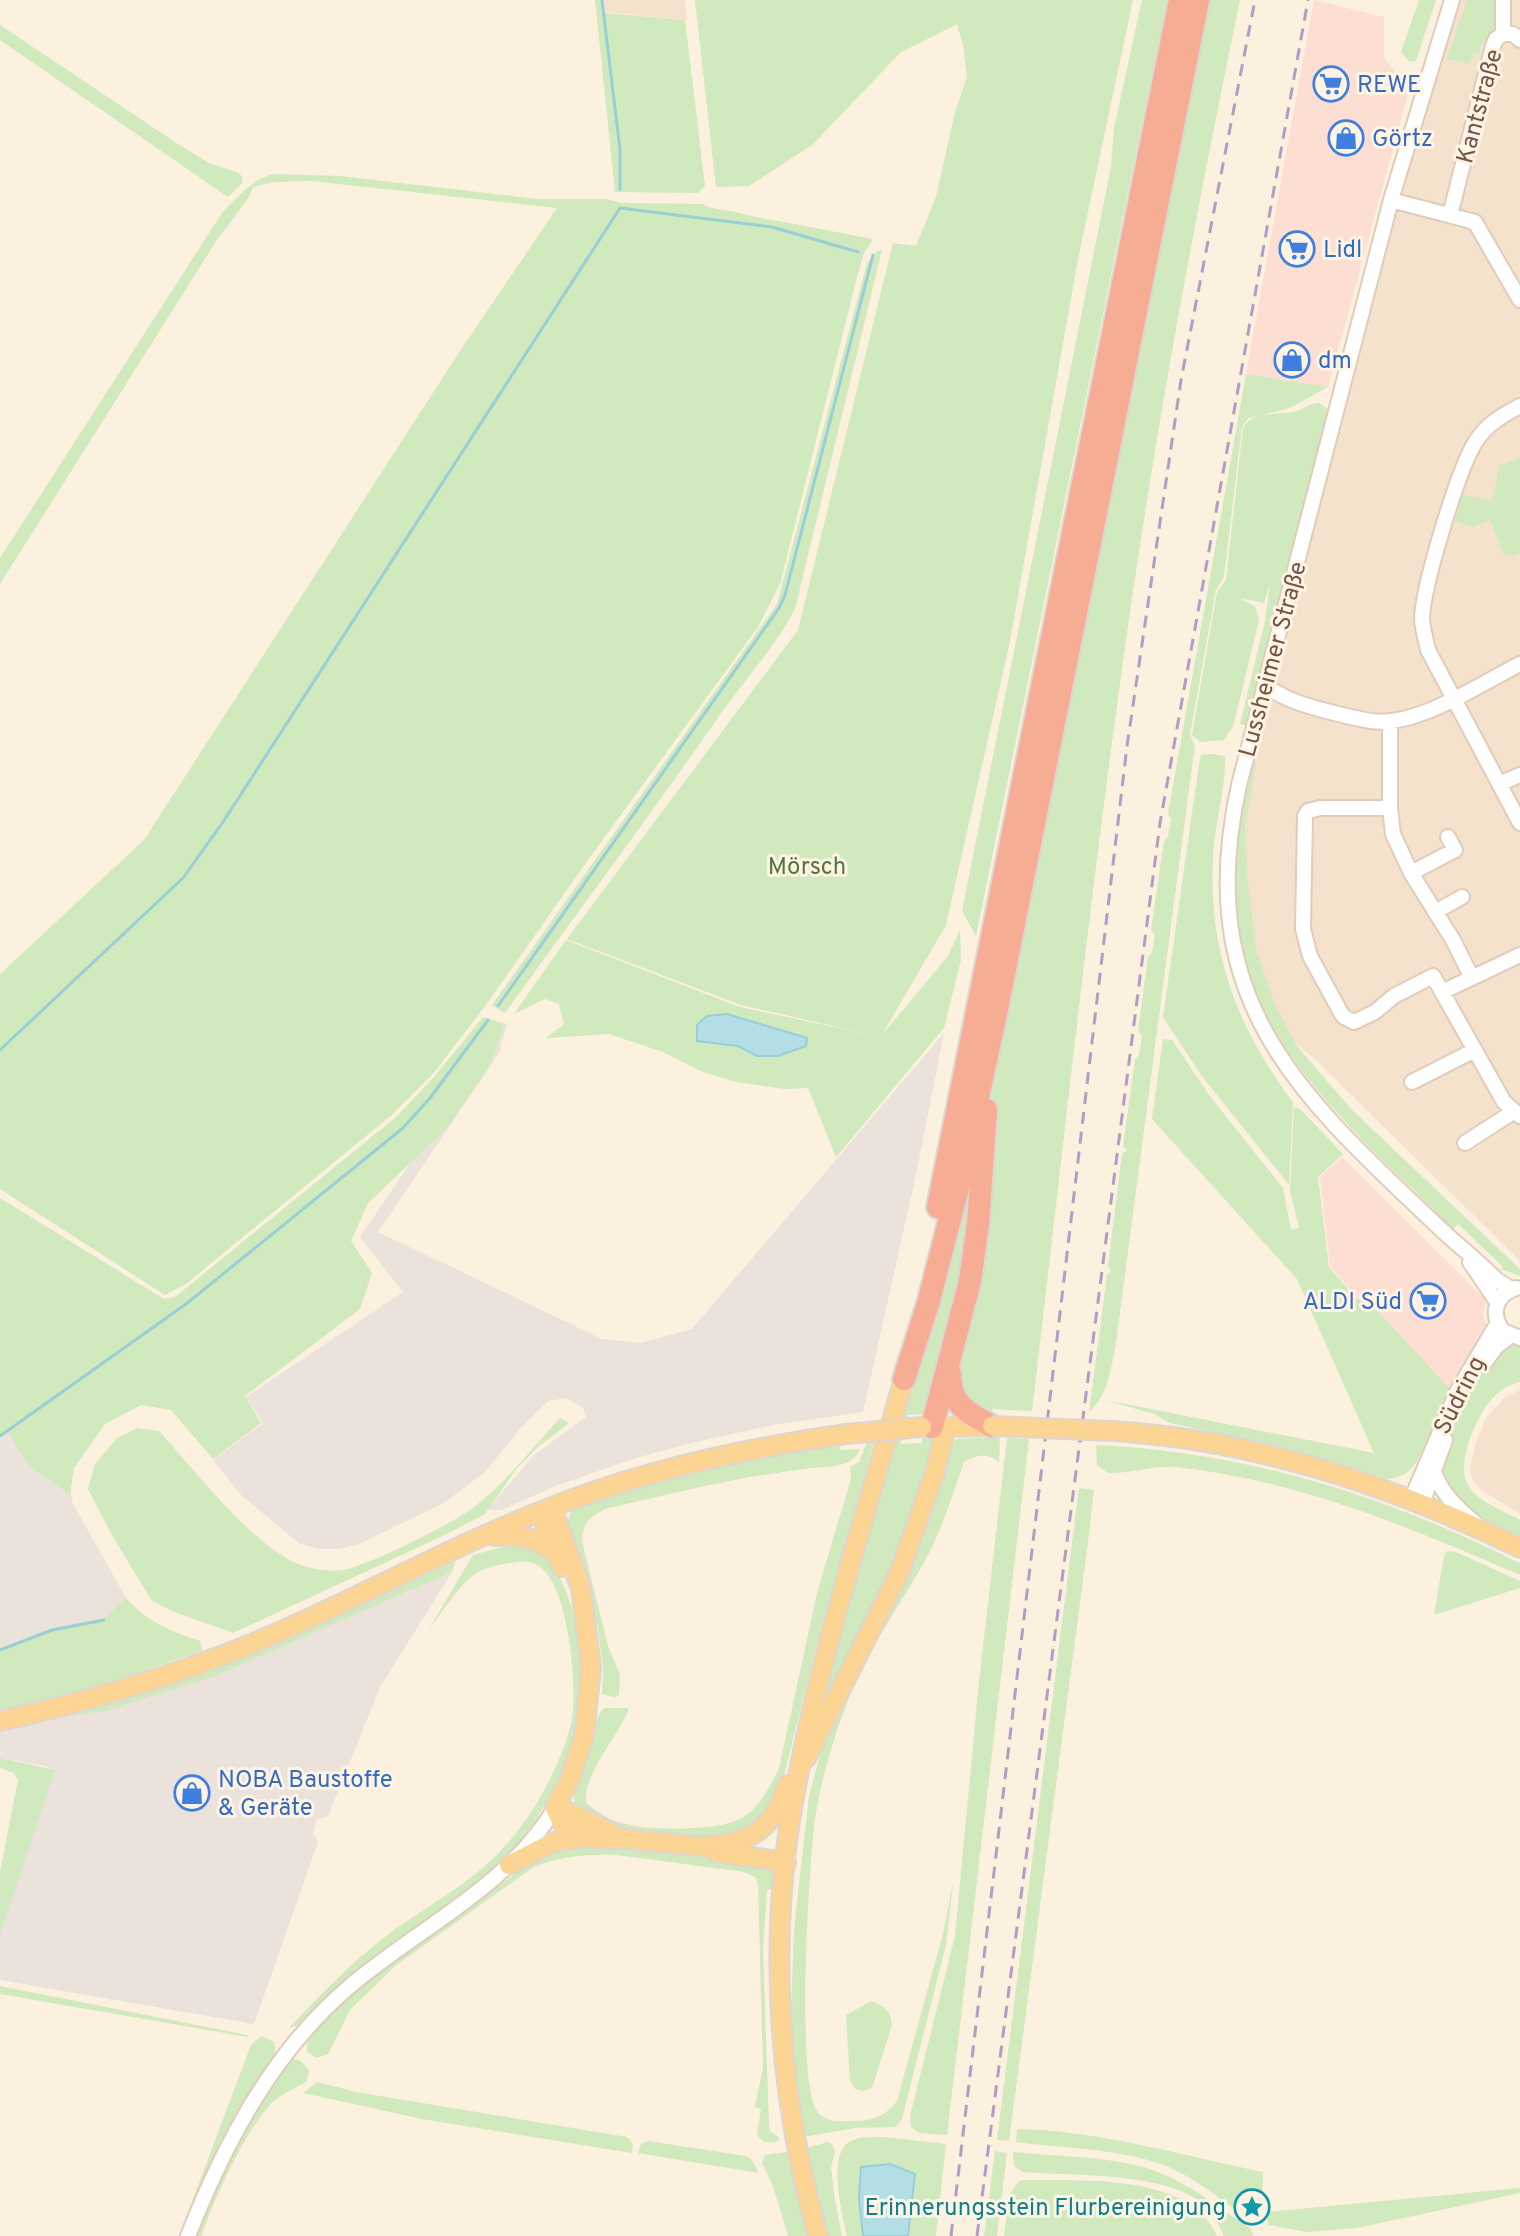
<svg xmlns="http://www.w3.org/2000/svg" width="1520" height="2236" font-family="Overpass,sans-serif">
  <rect width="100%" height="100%" fill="#fcf0de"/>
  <path fill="#f4e2cd" d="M604,0h81l2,20 -82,-8z
    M1457,0h63v1261l-203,-200 -51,-43 -31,-102 10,-135 152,-572 32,-141z
    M1520,1390v124l-39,-24 -9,-11 -2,-11 6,-26 10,-24 19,-21z"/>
  <path fill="#fdded2" d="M1314,0l70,17v40l25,33 -81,297 -82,-13z
    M1342,1157l144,143 -3,16 6,17 -37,58 -75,-81 -21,-14 -26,-30 -10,-89z"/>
  <path fill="#eae2db" d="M508,1020l-9,33 -121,179 224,107 39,4 51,-14 252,-296 -27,137 -54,242 -90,13 -82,18 -55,15 -81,28 -53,24h-15l47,-55 52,-38 -3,-9 -17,-10 -18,3 -28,28 -35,43 -41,31 -85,41 -20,5h-20l-19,-5 -58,-48 -29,-36 50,-37 -17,-26 157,-105 -43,-55z
    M8,1431l60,53 5,20 53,94 -22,20 -55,11 -49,19v-211z
    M452,1572l-72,115 -52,129 -12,4 -3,14 5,8 -64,182 -254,-44v-45l54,-164 -9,-5 -45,-8v-31l218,-52z"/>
  <path fill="#d0e9bd" d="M595,0h8l2,13 80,7 20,166 -7,7 -83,-1z
    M695,0h438l-55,259 -68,382 -64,284 -64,110 66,-79 12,-26 1,30 -17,68 -108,129 -28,-69 -23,1 -49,-7 -33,-10 -40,-20 -54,-18 -63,4 18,-14 -5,-20 -14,-5 -31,15 52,-74 174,67 141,30 -140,-32 -174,-66 231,-309 95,-387 23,3 20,-49 19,-85 12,-35 -4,-32 -6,-21 -56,28 -89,93 -63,41 -33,1z
    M1142,0h25l-191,936 -14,-25 149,-744 3,-39z
    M1209,0h31c-40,192 -76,384 -105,578 -41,277 -70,555 -103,833l-39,-2 -1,3h-10l-18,-7 -8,-43 37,-274z
    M1419,0h17l-20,61 -6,1 -9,-10z
    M1467,0h28l1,26 -15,19 -2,10 -6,-2 -3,11 -23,-5z
    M0,25l178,119 31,19 28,9 5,4v7l-14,14 -228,-157z
    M273,174l67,2 197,23h69l17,4 80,1c10,7 28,5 43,11l127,24 -9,14 -7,24 -77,307 -22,43 -173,237 -99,141 -54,70 -38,38 -208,171 -21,11 -165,-106v-215l144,-134 316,-489 97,-143 -246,-27 -37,1 -21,5 -4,10 -34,46 -215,341v-26l222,-345c15,-16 30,-33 51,-39z
    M882,250l-87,359c-19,36 -47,67 -71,100 -71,103 -146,202 -219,304l-13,-8 285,-401 90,-341 10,-12z
    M1246,374l82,13 -38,21 -41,10 -7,8 -18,151 -8,13 -26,144 5,13 -2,12 -78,591c-5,22 -8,47 -26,62l18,-137 4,-4 -3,-5 14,-112 5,-4 -4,-4 12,-87 4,-4 3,-19 -4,-5 10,-74 4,-4 3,-18 -4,-5 13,-89 4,-4 3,-18 -3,-5z
    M1319,403l10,7 -82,316 -7,-2 25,-103 5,-37 -6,19 -25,-5 16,8 4,14 -26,107 -9,13 -24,2 -8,-7 25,-143 9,-12 17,-153c14,-19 38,-10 57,-17 8,-4 10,-6 19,-7z
    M1520,458v95l-5,3 -11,-2 -14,-34 -17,7 -18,-6 7,-26 30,6 8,-36z
    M1212,754l13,2c1,35 -11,68 -12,103 -5,92 25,171 80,243l-4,83 -88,-110 -38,-58 36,-253 2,-9z
    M1251,759l5,3 -11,65 3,59 9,67 18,52 22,41 55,64 168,159v7l-19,-7 2,-2 -45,-43 -5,5c-99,-100 -222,-195 -220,-350 0,-41 9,-80 18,-120z
    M483,1017l22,7 -17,45 -43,61 -77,73 -17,38 21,32 -12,36 -115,87 16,27 -48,36 -42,-49 -30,-5 -36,19 -31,44 -4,27 -44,-32 -18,-32 -8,6v-239l164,101 11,-2 220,-179 39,-41z
    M1163,1039l9,1 37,55 74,93 8,42 8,-2 -9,-37 4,-84 7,3 42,44 -25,23 11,90 26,30 22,13 75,81 -35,70c-8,12 -15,16 -29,18l-99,-30 -119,-26 -16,-9 -49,-14 269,53 -77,-174 -145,-160z
    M976,1118l-4,112 -46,184 -18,1 -8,29 22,-1v-5h13l-25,96 -89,175 120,-435z
    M1520,1341v41c-11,3 -19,7 -27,16 -16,15 -38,67 -25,87 10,17 36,26 52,35v19c-18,-11 -62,-30 -72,-48 -6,-11 -7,-24 -5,-36 7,-30 45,-108 77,-114z
    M560,1418l9,5 -31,24 -21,21 -32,46 -38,20 -214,99 -61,-22 -20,-10 -39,-64 -25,-48 7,-25 22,-26 20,-10 22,3c35,38 94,116 142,134 11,4 29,7 42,5 24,-4 106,-45 127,-60 33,-23 62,-62 90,-92z
    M972,1438h28l-1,24c-12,-10 -23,-7 -35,0 -12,34 -23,71 -41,102 -27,48 -60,92 -78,144 -14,38 -26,79 -31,118 -5,46 -18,253 3,285 6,9 17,11 27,10 25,0 37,0 53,-20l46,-167 10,-51 -7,62 -41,162 -3,12 -7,8 -40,1 -51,9 -9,-42 -5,-57 4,-108 15,-134 15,-56 127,-297 7,-4z
    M1007,1438l22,1 -82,696 -28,-2 -8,-6 -1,-11 45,-180 24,-254z
    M867,1441h7l-59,210 -35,141c-5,12 -28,39 -41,45 -6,2 -18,0 -24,0 -29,1 -126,-2 -140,-31 -6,-15 10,-38 14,-52 5,-15 5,-35 15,-46h25c-10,29 -46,64 -43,95 10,8 20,15 32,19 29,9 98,10 124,-4 17,-10 29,-33 37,-50l39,-179 33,-110 -1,-12 9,-5z
    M1096,1445c113,5 229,33 334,77 31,12 60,27 90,41v12c-111,-48 -223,-95 -345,-108 -23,-2 -44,7 -67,6l-11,-8z
    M840,1446v4l20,-1c-6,15 -21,17 -36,18 -76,7 -145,25 -219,42 -16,9 -22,13 -23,32l26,105 12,29 -1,20 -5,2 -12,-3 1,-25 -5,-39 -11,-50 -19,-59 3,-10c88,-32 176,-55 269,-65z
    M1079,1488l15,2 -6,52 -79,599 -12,-1z
    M513,1544l33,8c68,110 35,234 -54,319l-120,89 -67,63 -16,5c29,-31 59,-62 92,-88 27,-22 58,-38 85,-59 37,-26 64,-62 84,-102 10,-21 21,-45 23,-69 3,-32 -5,-125 -34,-144 -9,-6 -18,-5 -29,-3 -13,2 -29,5 -39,14 -16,14 -29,35 -42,52l44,-74z
    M1447,1551l9,1 64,29v7l-86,27 10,-59z
    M456,1559l-4,13 -234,103 -113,36 -72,9z
    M126,1598c21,24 45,33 74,43l2,10 -91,31 -111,30v-64l49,-19 55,-11z
    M0,1758l55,12 -55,165v-63l18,-92 -4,-7 -14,-5z
    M585,1844l111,9 76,12 5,16 -2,6 -8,3 -4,58 6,178 1,5 10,7 -2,3c-10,3 -14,2 -21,-6l4,-26 -6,-2 8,-39 -5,-184 -3,-7 -11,-5 -127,-17c-28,-1 -59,1 -85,13l-137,98 -45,44 -22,44 -11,4 -10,-6 1,-13 39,-42 27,-23 175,-124z
    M0,1986l247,49 1,2 -248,-43z
    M871,2001c13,6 20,9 21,24l-20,63 -9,3 -8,-2 -5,-8 -4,-66z
    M261,2036l13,6 2,13 -53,85 -15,31 -26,65h-3l72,-191z
    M291,2059c9,0 14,4 18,13l-2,9c-10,7 -22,11 -32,19 -29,27 -60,98 -74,136h-5l46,-103z
    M317,2082l39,10 271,45 6,7 -1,9 -210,-34 -119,-26z
    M1017,2129c80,1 168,27 246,43l-2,51 -8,-1c-29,-19 -56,-44 -89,-57 -43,-16 -102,-17 -148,-23z
    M883,2137l63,7 -10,92h-89c-5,-22 -18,-74 -1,-92 9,-8 26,-7 37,-7z
    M648,2141l98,15 5,3 8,14 -121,-20 3,-9z
    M828,2142l4,2 3,6 -4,18 3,26 8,42h-15l-21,-88z
    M995,2151l12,2 -10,83h-13z
    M787,2152l21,84h-20l-15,-50 -11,-23 3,-8z
    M1013,2152c44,5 107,4 147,21 33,13 60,36 90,55l4,8h-30c-5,-9 -8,-19 -15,-27 -35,-38 -138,-33 -186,-37l-9,-6z
    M1024,2180c58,1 166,-7 193,56h-213l5,-41 10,-14z
    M1520,2188v5l-163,35 -50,4 -39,-7 -1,-13z"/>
  <path fill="#b3dee5" stroke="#9aced7" stroke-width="2" d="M727,1014l80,24 -1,8 -28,10h-21l-19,-10 -41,-5v-16l10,-9z
    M890,2164l25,10 -7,62h-45l-4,-38 2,-31z"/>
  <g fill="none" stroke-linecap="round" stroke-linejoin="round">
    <path stroke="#9aced7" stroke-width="3" d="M602,0l18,150v39
      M498,1006l281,-398 6,-13 88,-340
      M0,1050l183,-172 40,-56 397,-614 152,19 86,25
      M0,1436l186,-132 217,-176 27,-30 58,-78
      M0,1650l52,-20 52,-10"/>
    <defs>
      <path id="minor" d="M1452,0l-61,200 -152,585c-48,219 62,312 208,450 17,15 34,29 50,45l14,9
        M1503,0v34
        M1503,34h10l7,6
        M1391,200l84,22 45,78
        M1450,215l43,-169 3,-7 7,-5
        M1520,406c-17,9 -33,18 -44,35 -17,26 -54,147 -54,179 1,10 4,21 6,30l92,173
        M1264,687c10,3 14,7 23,11 16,8 65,20 84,23 45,7 109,-37 149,-57
        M1390,722v86l3,26 18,39 42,67 19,38
        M1499,784l21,-9
        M1390,808h-70l-12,3 -3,5 -2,113 7,27 31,57 3,4 10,5 21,-10 19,-16 39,-20 71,126 16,14
        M1411,873l44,-23 -7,-13
        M1435,912l27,-15
        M1442,992l78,-37
        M1412,1082l63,-32
        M1465,1143l48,-31
        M1470,1262l27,40
        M1516,1288c-21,7 -26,26 -13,43l17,7
        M1483,1365l13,-18 14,-11
        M1434,1472c8,22 23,36 41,51
        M1411,1500l47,-110 39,-66
        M1422,1504l23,-64
        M188,2236c36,-91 84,-184 161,-249 69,-59 158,-99 206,-179"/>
      <path id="major" d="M935,1427l57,-1
        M1113,1431c141,9 281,55 407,117
        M552,1507l29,82 10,79 -7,68 -14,43 -15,29
        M552,1507l-7,22 17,38
        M494,1536c27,-1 38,1 61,16
        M0,1721c76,-17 153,-39 226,-67 111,-43 215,-104 326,-147 94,-37 194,-59 294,-73
        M806,1758l94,-187 35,-99 11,-45
        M555,1808c4,10 8,19 18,24 17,9 36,6 54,7 40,2 83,16 121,-2 21,-10 33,-30 39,-52
        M555,1808l16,5 43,21
        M715,1852l71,10
        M509,1865l45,-23 32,-5
        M818,2236c-37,-132 -49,-274 -29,-409 24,-152 73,-300 115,-448"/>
      <path id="highway" d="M938,1207l242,-1207
        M950,1373c-1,30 17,40 42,53
        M904,1379l24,-75 32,-124 37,-171 201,-1009
        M932,1427l38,-146 8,-57 8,-114"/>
    </defs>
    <use href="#minor" stroke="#e0ccbb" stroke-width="18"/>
    <use href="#major" stroke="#ddd6d3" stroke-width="22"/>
    <use href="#highway" stroke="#ddd6d3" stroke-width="26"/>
    <use href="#minor" stroke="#fff" stroke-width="14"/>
    <use href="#major" stroke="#fcd595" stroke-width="18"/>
    <use href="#highway" stroke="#f7ad94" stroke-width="22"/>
    <path stroke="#b29ec4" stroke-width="3" stroke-dasharray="12 8" stroke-linecap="butt" d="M951,2236l176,-1490 54,-366 74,-380
      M977,2236l183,-1413 148,-823"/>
    <defs>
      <path id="major-bridge" d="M992,1426l121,5
        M846,1434l76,-7"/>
    </defs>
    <use href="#major-bridge" stroke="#ddd6d3" stroke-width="22" stroke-linecap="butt"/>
    <use href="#major-bridge" stroke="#fcd595" stroke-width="18"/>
  </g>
  <defs>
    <symbol id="supermarket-ring" viewBox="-11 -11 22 22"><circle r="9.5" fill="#fff4e4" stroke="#3f7fe0" stroke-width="1.5"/><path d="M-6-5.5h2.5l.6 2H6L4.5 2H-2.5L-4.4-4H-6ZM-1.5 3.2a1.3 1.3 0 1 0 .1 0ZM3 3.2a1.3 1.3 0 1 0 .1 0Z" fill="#3f7fe0"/></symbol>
    <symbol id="shop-ring" viewBox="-11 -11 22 22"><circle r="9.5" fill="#fff4e4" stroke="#3f7fe0" stroke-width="1.5"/><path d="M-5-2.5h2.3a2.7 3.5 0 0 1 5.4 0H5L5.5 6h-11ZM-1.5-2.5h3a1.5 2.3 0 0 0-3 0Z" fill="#3f7fe0"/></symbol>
    <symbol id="sight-ring" viewBox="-11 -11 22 22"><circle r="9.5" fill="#fff4e4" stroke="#0f9aa8" stroke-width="1.5"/><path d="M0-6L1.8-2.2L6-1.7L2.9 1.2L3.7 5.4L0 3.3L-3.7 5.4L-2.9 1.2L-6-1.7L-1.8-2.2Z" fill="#0f9aa8"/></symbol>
  </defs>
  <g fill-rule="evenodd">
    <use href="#supermarket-ring" x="1311" y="64" width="40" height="40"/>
    <use href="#shop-ring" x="1326" y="118" width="40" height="40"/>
    <use href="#supermarket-ring" x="1277" y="229" width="40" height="40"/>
    <use href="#shop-ring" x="1272" y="340" width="40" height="40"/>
    <use href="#supermarket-ring" x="1408" y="1281" width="40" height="40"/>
    <use href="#shop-ring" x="172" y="1773" width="40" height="40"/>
    <use href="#sight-ring" x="1232" y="2187" width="40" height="40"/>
  </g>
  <g text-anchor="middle" stroke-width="6" stroke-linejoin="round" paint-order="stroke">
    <g font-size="24" fill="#366cbe" stroke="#fff4e4" text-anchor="start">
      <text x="1357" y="92">REWE</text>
      <text x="1372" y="146">Görtz</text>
      <text x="1323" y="257">Lidl</text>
      <text x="1318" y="368">dm</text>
      <text x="1402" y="1309" text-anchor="end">ALDI Süd</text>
      <text x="218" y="1787">NOBA Baustoffe<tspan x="218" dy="28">&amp; Geräte</tspan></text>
    </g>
    <g font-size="24" fill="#725647" stroke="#fff4e4">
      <text transform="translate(1479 106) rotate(-75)" y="8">Kantstraße</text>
      <text transform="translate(1272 659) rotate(-75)" y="8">Lussheimer Straße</text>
      <text transform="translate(1459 1395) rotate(-63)" y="8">Südring</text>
    </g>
    <g font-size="24" fill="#50783f" stroke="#fff4e4">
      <text x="807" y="874">Mörsch</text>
    </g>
    <g font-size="24" fill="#0d838f" stroke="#fff4e4" text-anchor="end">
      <text x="1226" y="2215">Erinnerungsstein Flurbereinigung</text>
    </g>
  </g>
</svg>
